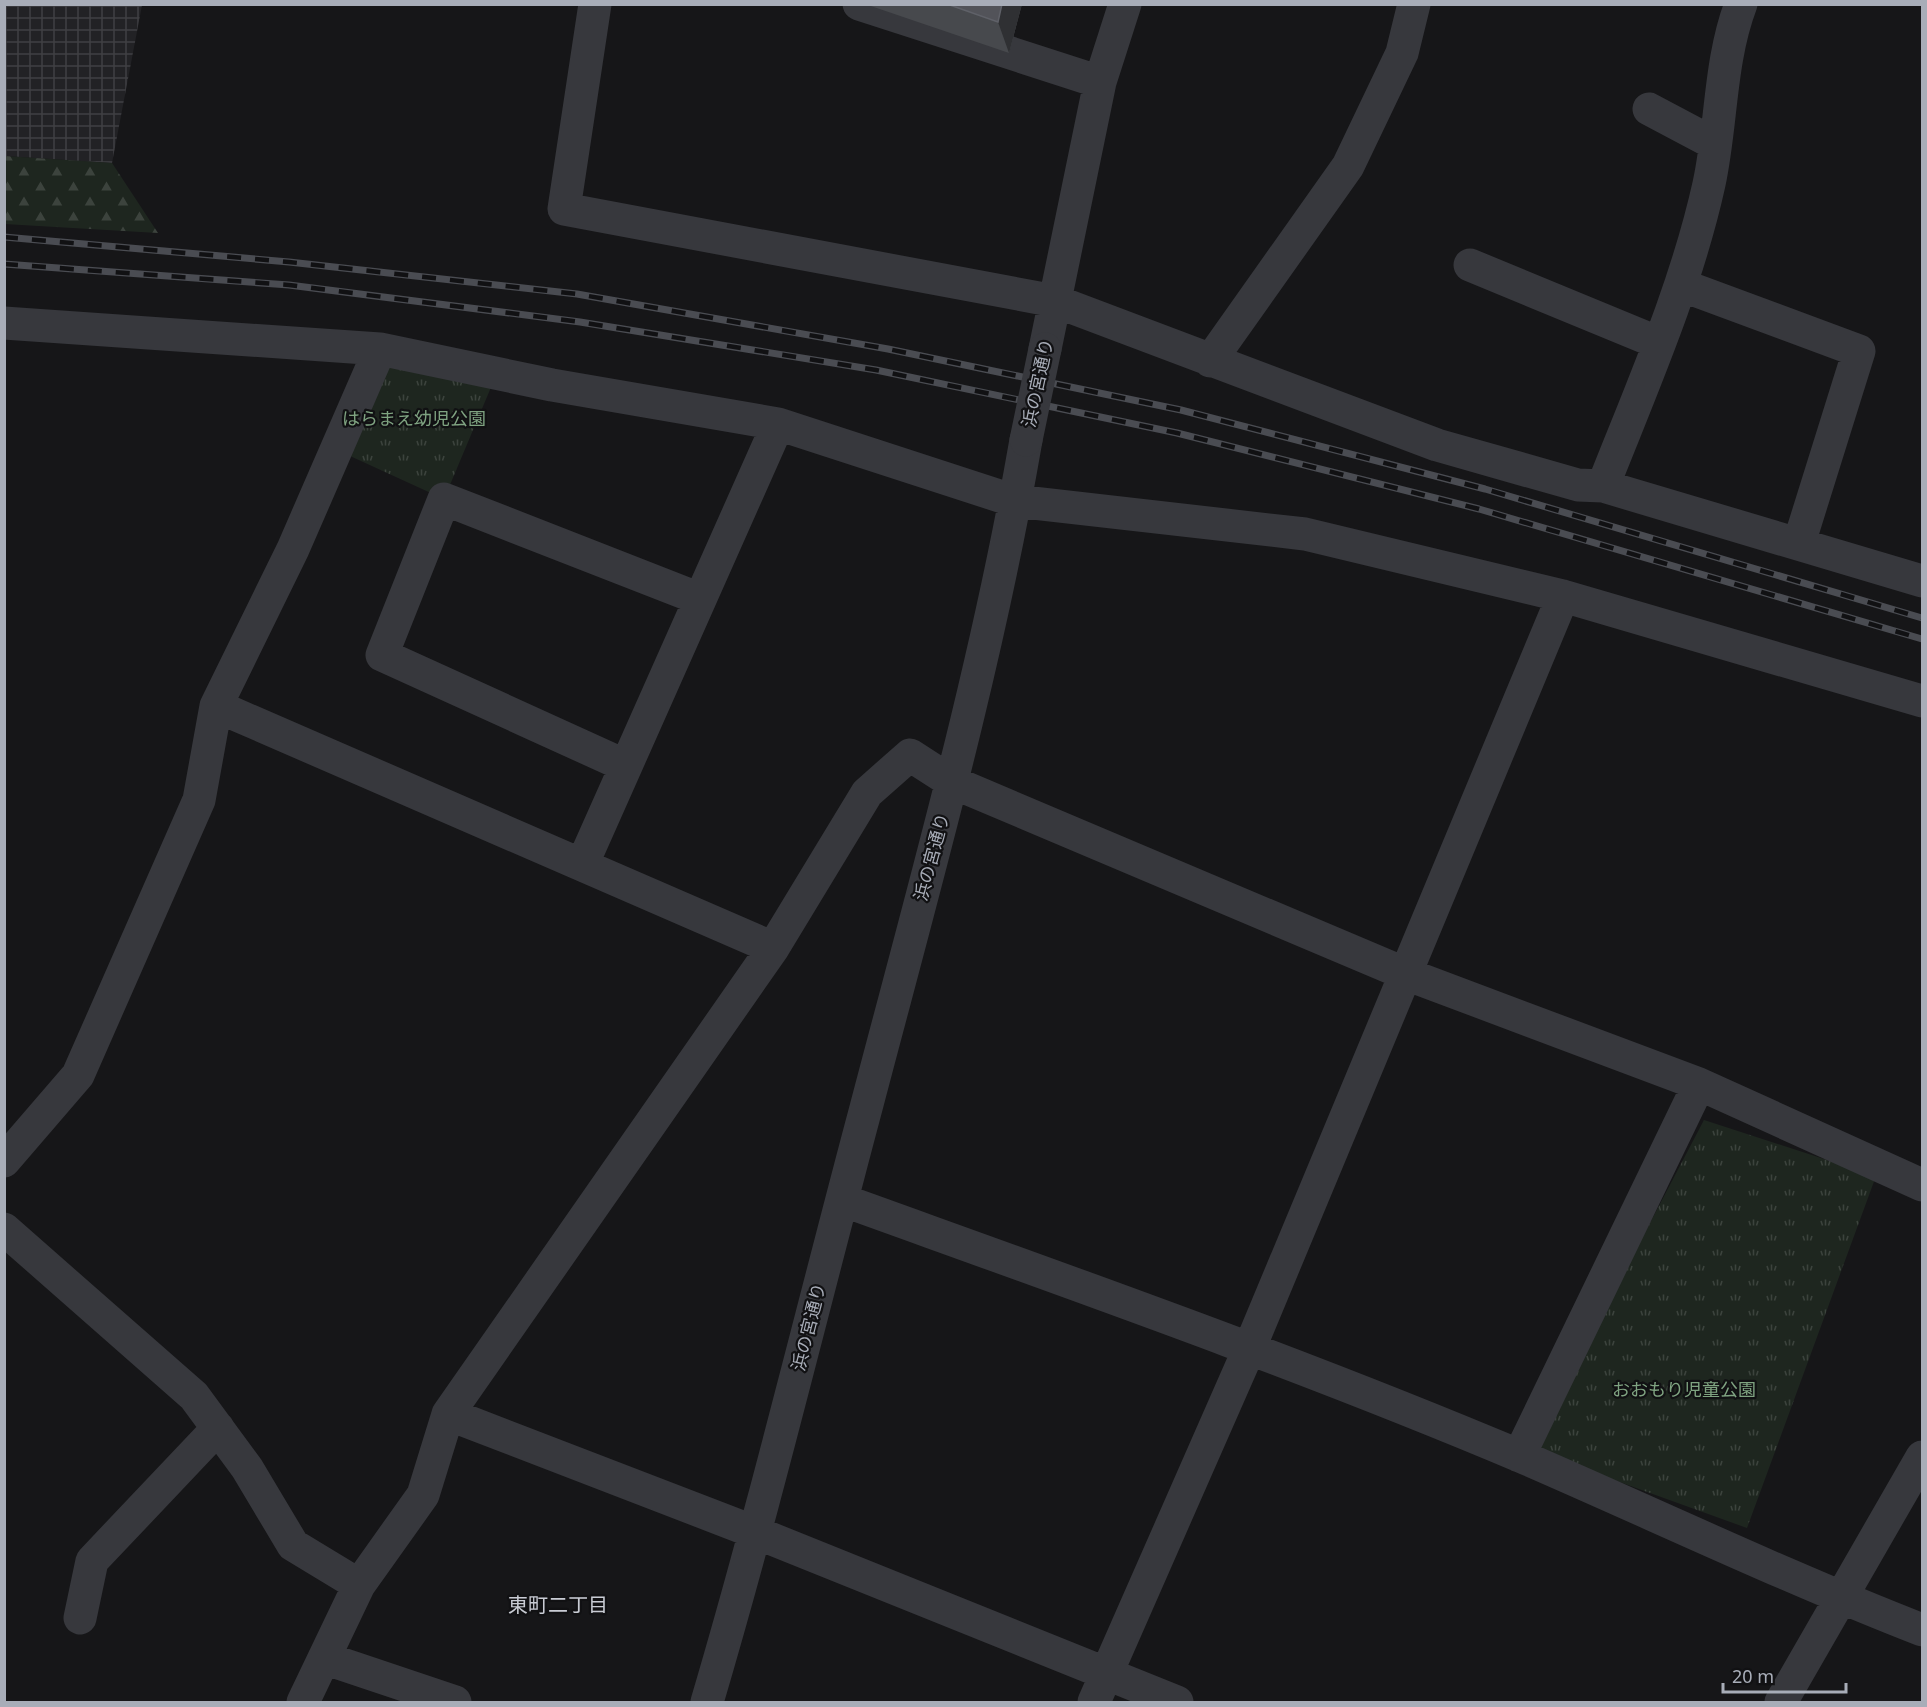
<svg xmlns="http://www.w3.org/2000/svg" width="1927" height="1707" font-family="'Noto Sans','Noto Sans JP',sans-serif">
  <defs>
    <pattern id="industrial-grid" width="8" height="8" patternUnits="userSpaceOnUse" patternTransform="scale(1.5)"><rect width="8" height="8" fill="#222225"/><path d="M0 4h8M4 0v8" fill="none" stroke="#3f3f43"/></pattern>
    <pattern id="forest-firs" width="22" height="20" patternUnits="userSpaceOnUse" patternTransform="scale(1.5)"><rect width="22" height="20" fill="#1e261f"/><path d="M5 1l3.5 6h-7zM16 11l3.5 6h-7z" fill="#3c433d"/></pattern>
    <pattern id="park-tufts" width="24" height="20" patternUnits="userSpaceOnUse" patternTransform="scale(1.5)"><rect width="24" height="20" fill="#1e261f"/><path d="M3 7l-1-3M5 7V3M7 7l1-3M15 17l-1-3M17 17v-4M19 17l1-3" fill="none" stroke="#3c433d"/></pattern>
  </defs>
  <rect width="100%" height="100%" fill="#161618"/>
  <path fill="url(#industrial-grid)" d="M4,5h138l-30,158 -107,-7z"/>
  <path fill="url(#forest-firs)" d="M5,156l107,7 46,70 -153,-9z"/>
  <path fill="url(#park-tufts)" d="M380,349l117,24 -53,126 -107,-49z
    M1704,1120l172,56 -129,352 -216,-78z"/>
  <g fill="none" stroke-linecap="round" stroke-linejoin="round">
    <path stroke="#37383d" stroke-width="33" d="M595,4l-31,205 491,92 382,144 141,40 25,1 319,95
      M859,4l241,78
      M1649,109l66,35
      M1470,265l189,78
      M1681,285l178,66 -60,192
      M4,323l376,26 172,36 226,39 237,77 290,33 258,62 359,105
      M1045,349l55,-267 25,-78
      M1210,361l138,-195 54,-113 12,-49
      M1603,486c39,-99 83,-198 106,-302 13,-60 10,-122 32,-180
      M216,706l557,242
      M626,766l-244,-111 62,-156 256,100
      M582,865l196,-441
      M4,1161l74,-86 121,-275 17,-94 77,-157 87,-200
      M842,1200c227,82 455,162 678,256 134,58 266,121 402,174
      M4,1229l190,167 53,72 46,77 66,40
      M448,1414l309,119 420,169
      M1519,1456l180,-372
      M80,1618l12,-57 126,-133
      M324,1658l131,44
      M303,1702l56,-117 64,-90 25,-81 325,-466 94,-155 43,-38 42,27 454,192 293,110 223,101
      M707,1702c58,-196 106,-396 159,-594 58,-221 121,-442 160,-668
      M1094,1702l156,-355 313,-751
      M1781,1702l141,-245"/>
    <defs>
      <path id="rail" d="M4,237l285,25 288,32 311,55 293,61 304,79 437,129
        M4,264l285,21 291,37 296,48 301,63 302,76 443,130"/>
    </defs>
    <use href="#rail" stroke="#4a4c52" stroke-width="7"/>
    <use href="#rail" stroke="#111113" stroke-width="4.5" stroke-dasharray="14" stroke-linecap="butt"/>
    <path stroke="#37383d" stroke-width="33" d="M1026,440l19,-91"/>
  </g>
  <path fill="#47494d" d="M865,4h157l-13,49z"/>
  <path fill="#2f3033" d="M1002,4h20l-13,49 -11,-31z"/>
  <path fill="#525359" stroke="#5f6168" stroke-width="1.5" d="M947,4h55l-4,18z"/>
  <g text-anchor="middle" stroke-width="4.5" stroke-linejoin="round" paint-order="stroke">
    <g font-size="18" fill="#a8adb8" stroke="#111113">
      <text transform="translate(1038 383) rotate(-78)" y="6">浜の宮通り</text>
      <text transform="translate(932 857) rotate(-75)" y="6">浜の宮通り</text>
      <text transform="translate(809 1327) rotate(-76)" y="6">浜の宮通り</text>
    </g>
    <g font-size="18" fill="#7fa381" stroke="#111113">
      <text x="414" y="425">はらまえ幼児公園</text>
      <text x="1684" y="1396">おおもり児童公園</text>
    </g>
    <g font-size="20" fill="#c9ccd4" stroke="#111113">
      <text x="558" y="1612">東町二丁目</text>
    </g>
  </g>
  <rect width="1927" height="1707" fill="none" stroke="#a8adb8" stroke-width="12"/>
  <path d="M1723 1683v9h123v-9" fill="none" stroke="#a8adb8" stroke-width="3"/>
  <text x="1732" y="1683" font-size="18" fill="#a8adb8" stroke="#111113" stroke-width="4.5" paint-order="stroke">20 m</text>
</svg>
